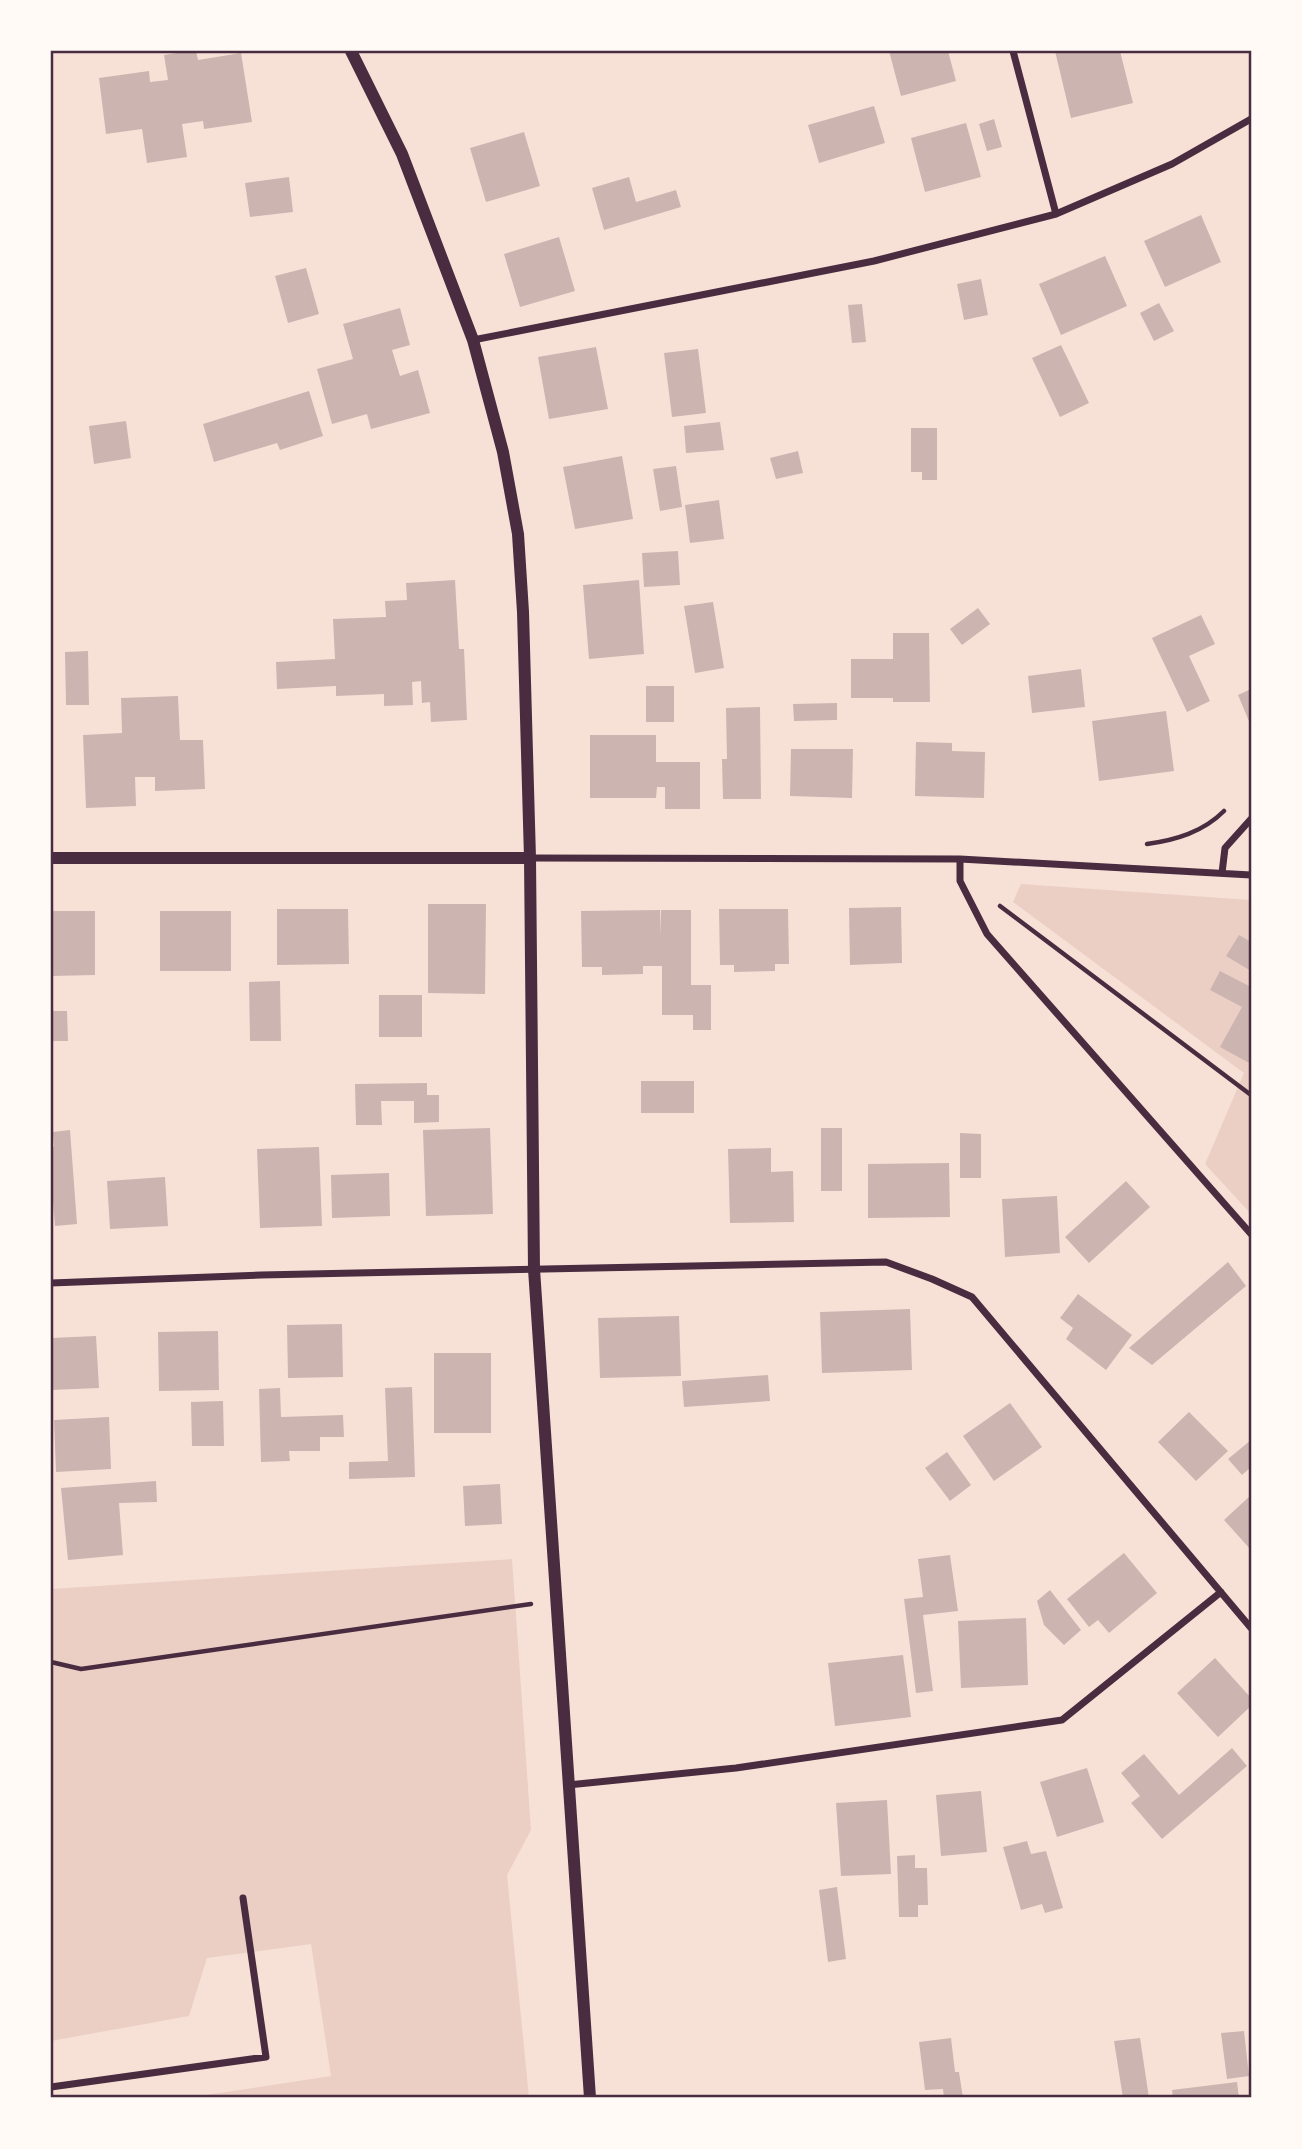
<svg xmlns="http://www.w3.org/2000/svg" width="1302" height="2149" font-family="Roboto,sans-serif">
  <rect width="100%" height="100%" fill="#f7e1d7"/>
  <path fill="#ebcfc5" d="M1021,884l230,16v314l-46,-50 39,-91 -231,-171z
    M512,1559l19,271 -24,45 22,223h-343l145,-22 -20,-132 -104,14 -18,58 -138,25v-452z"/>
  <path fill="#ccb4b1" d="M189,51h7l2,9 43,-7 11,69 -48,7 -1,-8 -21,3 5,33 -40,6 -5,-34 -36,5 -7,-56 50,-7 1,11 18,-2 -4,-25z
    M889,51h59l8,30 -55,15z
    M1055,51h65l13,52 -62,15z
    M874,106l11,37 -66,20 -11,-38z
    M994,119l8,28 -15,4 -8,-27z
    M966,123l15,54 -56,15 -14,-54z
    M524,132l16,54 -54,16 -16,-54z
    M289,177l4,35 -43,5 -5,-34z
    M629,177l7,25 40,-12 5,17 -77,23 -12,-42z
    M1201,215l20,47 -56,25 -21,-46z
    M559,237l16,54 -55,16 -16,-53z
    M1105,256l22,50 -66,29 -22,-51z
    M306,268l13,46 -31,9 -13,-47z
    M981,279l7,36 -24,5 -7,-36z
    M1159,303l15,28 -20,10 -14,-28z
    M862,304l4,38 -14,1 -4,-38z
    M400,308l10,37 -18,5 8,26 18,-6 12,43 -59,16 -4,-15 -35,10 -15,-55 36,-10 -10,-35z
    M1061,345l28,58 -29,14 -28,-59z
    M596,347l12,62 -59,10 -11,-62z
    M698,349l8,64 -34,4 -8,-64z
    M309,391l14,45 -43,14 -3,-7 -63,19 -11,-38z
    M126,421l5,37 -37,6 -5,-38z
    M720,422l4,28 -38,3 -2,-27z
    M911,428h26v52h-15v-8h-11z
    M798,451l5,22 -27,6 -6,-21z
    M622,456l11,63 -58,10 -12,-62z
    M676,466l6,41 -22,4 -7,-42z
    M719,500l5,39 -34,4 -5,-38z
    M678,551l2,34 -36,2 -2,-34z
    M455,580l4,69h5l3,71 -36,2 -1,-20 -8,1 -1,-22 -9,1 1,23 -29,1v-12l-48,2v-10l-59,3 -1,-27 59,-3 -2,-40 53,-2 -1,-16 22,-1 -1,-17z
    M639,580l5,74 -55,5 -6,-74z
    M713,602l11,66 -29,5 -11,-67z
    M978,608l12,16 -28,21 -12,-16z
    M1201,615l14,29 -26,12 21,45 -23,11 -35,-74z
    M893,633h36l1,69h-37v-4h-42v-39h42z
    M88,651l1,54h-23l-1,-53z
    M1081,669l4,38 -53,6 -4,-37z
    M646,686h28v36h-28z
    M1251,689v37l-13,-31z
    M178,696l2,44h23l2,49 -50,2v-14h-20l1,29 -50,2 -3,-73 39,-2 -1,-35z
    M837,703v17l-43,1 -1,-17z
    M760,707l1,92h-38l-1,-40h5l-1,-51z
    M1166,711l8,60 -75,10 -7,-60z
    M590,735h66v27h44v47h-35v-22h-8l-1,11h-66z
    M916,742l36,1v8l33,1 -1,46 -69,-2z
    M791,749h62l-1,49 -62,-2z
    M428,904h58l-1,90 -57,-1z
    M901,907l1,56 -52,2 -1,-57z
    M277,909h71l1,55 -72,1z
    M719,909h69l1,55h-14v7l-41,1v-7h-14z
    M660,910v26l1,-26h30v75h20v45h-18v-15h-31v-49h-19v8l-41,1v-8h-20l-1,-56z
    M51,911h44v64l-44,1z
    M160,911h71v60h-71z
    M1239,935l12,7v29l-25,-15z
    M1220,971l31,16v77l-31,-17 22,-40 -32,-17z
    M280,981l1,60h-31l-1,-59z
    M379,995h43v42h-43z
    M51,1011h16l1,30h-17z
    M641,1081h53v32h-53z
    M427,1083v12h12v27l-25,1v-22h-33l1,24h-26l-1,-41z
    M490,1128l3,86 -67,2 -3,-86z
    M821,1128h21v63h-21z
    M70,1130l7,94 -22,2 -4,-50v-29h3l-1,-15z
    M960,1133l21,1v44h-21z
    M319,1147l3,79 -62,2 -3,-79z
    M771,1148v24l22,-1 1,51 -64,1 -2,-74z
    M949,1163l1,54 -82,1v-54z
    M389,1173l1,43 -58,2 -1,-43z
    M165,1177l3,49 -58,3 -3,-48z
    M1126,1181l24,26 -61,56 -24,-26z
    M1057,1196l3,57 -55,4 -3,-58z
    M1228,1262l18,24 -94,79 -23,-17z
    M1078,1294l54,41 -26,35 -40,-31 7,-11 -13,-10z
    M910,1309l2,61 -90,3 -2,-61z
    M679,1316l2,60 -81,2 -2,-60z
    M342,1324l1,53 -55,1 -1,-53z
    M218,1331l1,59 -60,1 -1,-59z
    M96,1336l3,52 -48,2v-52z
    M434,1353h57v80h-57z
    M768,1375l2,26 -86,6 -2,-26z
    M412,1387l3,90 -66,2v-17l39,-1 -3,-73z
    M280,1388l1,29 62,-2 1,22h-24v14h-31l1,10 -29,1 -2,-73z
    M223,1401l1,45h-32l-1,-44z
    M1010,1403l32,44 -48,34 -31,-45z
    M1189,1412l39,39 -32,30 -38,-39z
    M109,1417l2,52 -55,3 -2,-52z
    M1251,1440v27l-9,8 -14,-16z
    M947,1452l24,33 -21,16 -25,-33z
    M156,1481l1,21 -38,1 4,52 -55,5 -7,-72z
    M500,1484l2,40 -37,2 -2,-40z
    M1251,1495v55l-27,-30z
    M1124,1553l33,40 -48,40 -11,-13 -9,7 -22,-28z
    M950,1555l8,56 -35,4 10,76 -17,2 -12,-94 19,-2 -5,-38z
    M1050,1590l31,40 -17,15 -20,-20 -7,-24z
    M1026,1618l2,67 -67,3 -3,-67z
    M903,1655l8,62 -76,9 -7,-63z
    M1215,1658l36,40v8l-33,31 -41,-44z
    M1232,1748l15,18 -85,73 -31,-36 9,-7 -19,-23 23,-19 35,41z
    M1087,1768l17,54 -47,15 -17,-55z
    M981,1791l6,61 -46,4 -5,-61z
    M887,1800l4,74 -50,2 -5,-73z
    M1027,1841l4,13 15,-3 17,57 -18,5 -3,-9 -21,6 -18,-63z
    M915,1855v13h12l1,37h-10v12h-19l-2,-61z
    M837,1887l9,72 -18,3 -9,-72z
    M1244,2031l5,45 -22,3 -6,-46z
    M951,2038l4,34h4l4,26h-19l-1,-9 -18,1 -6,-48z
    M1140,2038l9,60h-26l-9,-57z
    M1237,2082l2,16h-66l-1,-8z"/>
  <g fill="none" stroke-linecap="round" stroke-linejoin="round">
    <path stroke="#4a2c40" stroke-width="4.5" d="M1147,844c29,-4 56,-12 77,-33
      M1000,906l251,189
      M51,1662l30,7 450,-65"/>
    <path stroke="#4a2c40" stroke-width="7" d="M1013,51l43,163
      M473,340l401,-79 182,-47 116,-50 79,-45
      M530,858l430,1 291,16
      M960,859v22l27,53 264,300
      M1222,873l3,-25 26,-29
      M51,1283l210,-8 625,-13 46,17 40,18 279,331
      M568,1785l168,-17 326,-48 159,-128
      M51,2087l215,-30 -23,-159"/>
    <path stroke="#4a2c40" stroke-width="12" d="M351,51l51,103 71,186 30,112 15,82 5,78 7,246 4,411 56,829
      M51,858h479"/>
  </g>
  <rect width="1302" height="2149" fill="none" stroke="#fffaf5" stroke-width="105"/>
  <rect x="52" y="52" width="1198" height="2044" fill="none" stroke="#4a2c40" stroke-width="2.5"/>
</svg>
